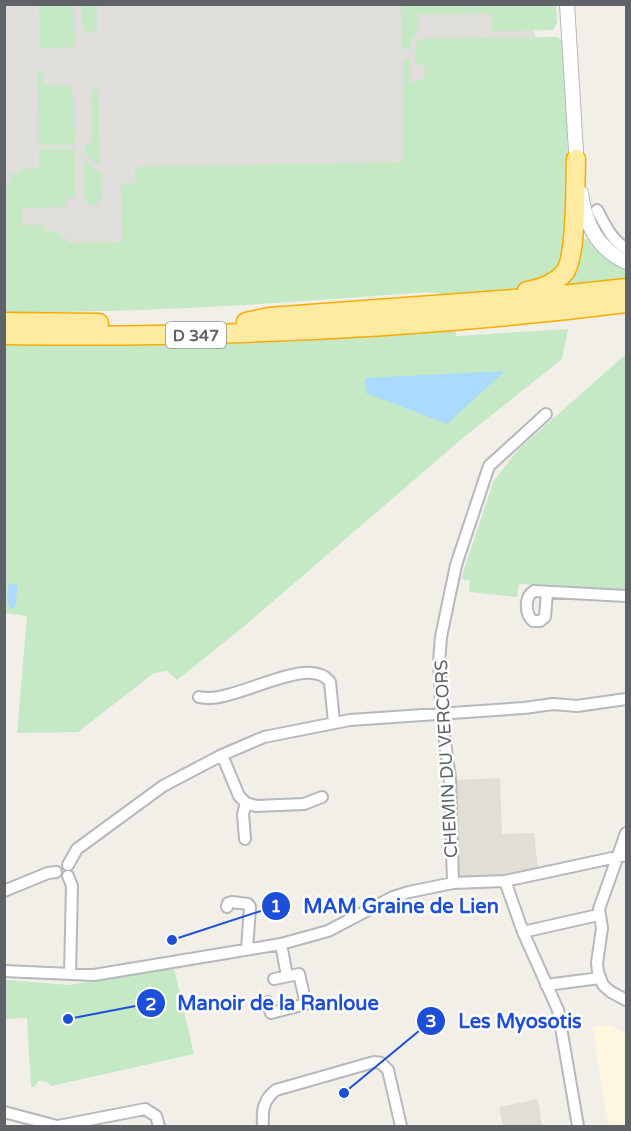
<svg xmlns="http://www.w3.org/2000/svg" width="631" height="1131" font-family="'Varela Round',sans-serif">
  <rect width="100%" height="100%" fill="#f1efe8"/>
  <path fill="#fef7e0" d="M610,1025l16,8v93h-17l-11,-63 -5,-36z"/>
  <path fill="#e0deda" d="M4,5h526l34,198 -559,88z"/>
  <path fill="#e1ded6" d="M500,778l2,56 32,-1 4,35 -25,6 -53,3 -2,-2 -2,-32 3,-4 -4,-4 -1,-55z
    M538,1099l4,27h-39l-4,-19z"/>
  <path fill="#c5e8c5" d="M39,5h34l1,42 -34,1z
    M81,5h16v28h-10l-5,-8z
    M401,5h155l1,18 -4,7 -61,1 -1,-18 -73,1 -1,20 -6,6 -2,9h-7z
    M556,37l8,3 2,9 3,193 -12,32 -33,13 -34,5 -40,3 -23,-3c-141,11 -281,21 -422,20l-1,-128h7v-10h9v-5h19v-20h36v46l-2,3 -7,1v8l-44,1v17h23v6h13l6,8h3l1,4 54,-1 -1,-59h14v-16l268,-5v-103h6l1,24 7,-1 8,-5 1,-9 -11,-7v-16l5,-6z
    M37,70h6l1,15 24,1 5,5 1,54h-35z
    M91,89l7,1 2,76 -15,-12v-8l7,-6z
    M84,160l13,11 4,1c0,12 6,35 -12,33l-5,-6z
    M581,239h8l19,21 18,10v13l-72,7z
    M568,329l-6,30 -98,78 -222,191 -65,52 -10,-9 -13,2 -76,59 -61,1 10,-117 -22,-3v-271l288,-2 163,-9v5z
    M626,354v236l-107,-6 -2,13 -48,-5 1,-12 -9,-1 33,-99 25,-31z
    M174,968l20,86 -143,32 -4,-4 -8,-1 -5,6h-3l-4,-69 -22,1v-39l65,5z"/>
  <path fill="#aadaff" d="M505,371l-58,53 -81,-31 -1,-15z
    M9,584h8l-1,22 -2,2h-5l-2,-13z"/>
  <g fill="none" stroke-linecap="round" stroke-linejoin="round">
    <defs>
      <path id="minor" d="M597,210c8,14 14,30 29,38
        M547,592l-2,25 -5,4h-7c-8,-7 -9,-24 1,-30l92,5
        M199,697c34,9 108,-45 131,-15l4,40
        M222,755l17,41 7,7 10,3 48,-2 18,-7
        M626,833l-27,76 3,19 -5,35 1,9 5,13 8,7 15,8
        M245,839l-2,-25 3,-11
        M68,865l9,-16 86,-63 59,-31 42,-18 86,-17 174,-12 29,-4 24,2 49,-7
        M68,876l4,10 -2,88
        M505,881l18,51 35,78 20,116
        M453,883l-3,-105 -8,-58 -3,-58 2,-25 15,-72 33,-99 57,-52
        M4,891l44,-18 8,-1
        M227,907l1,-4 4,-1 16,2 2,3 -3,42
        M523,932l75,-17
        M281,944l6,32
        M4,971l90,4 187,-31 47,-13 65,-34 16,-5 44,-9 52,-2 121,-26
        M546,985l54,-7
        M268,1002l3,11 35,-9 -7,-30 -25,5
        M4,1112l53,14
        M58,1126l87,-17 11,7 3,10
        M263,1126c-1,-16 0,-26 13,-36l98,-28 7,1 7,7 13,56"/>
      <path id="tertiary" d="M567,4l10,164
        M581,193c4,31 16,55 45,69"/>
      <path id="trunk" d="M527,291c14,-3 28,-7 38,-19 12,-17 10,-88 11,-113
        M4,322l95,1
        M246,322l23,-5 284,-21 73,-8
        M4,335c208,3 416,-6 622,-32"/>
    </defs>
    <use href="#minor" stroke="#b5b8bc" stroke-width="14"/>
    <use href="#tertiary" stroke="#b5b8bc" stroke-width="16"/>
    <use href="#trunk" stroke="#f9ab00" stroke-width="21"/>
    <use href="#minor" stroke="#fff" stroke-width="10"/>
    <use href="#tertiary" stroke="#fff" stroke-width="14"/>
    <use href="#trunk" stroke="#feeaa1" stroke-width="18"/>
  </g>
  <g text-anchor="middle" stroke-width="5" stroke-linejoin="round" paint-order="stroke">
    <rect fill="#fff" stroke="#8f9295" stroke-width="1.5" x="166" y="322" width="60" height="26" rx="4.5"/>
    <g font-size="16" font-weight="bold" fill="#5f6368">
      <text x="196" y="341">D 347</text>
    </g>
    <g font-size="18" fill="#5f6368" stroke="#fff">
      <text transform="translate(446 759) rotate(-93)" y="6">CHEMIN DU VERCORS</text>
    </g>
  </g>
  <path fill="none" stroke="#1d4ed8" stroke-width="2" d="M172 940L276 906M68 1019L151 1003M344 1093L431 1021"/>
  <g fill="#1d4ed8" stroke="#fff" stroke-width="2">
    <circle cx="172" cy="940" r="6"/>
    <circle cx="68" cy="1019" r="6"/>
    <circle cx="344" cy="1093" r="6"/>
    <circle cx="276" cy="906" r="15"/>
    <circle cx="151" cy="1003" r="15"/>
    <circle cx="431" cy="1021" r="15"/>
  </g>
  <g font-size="18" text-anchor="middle" font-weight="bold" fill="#fff">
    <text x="276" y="912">1</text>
    <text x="151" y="1010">2</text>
    <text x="431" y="1027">3</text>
  </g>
  <g font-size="20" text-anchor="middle" font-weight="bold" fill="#1d4ed8" stroke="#fff" stroke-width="5" stroke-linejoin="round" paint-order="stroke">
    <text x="401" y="913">MAM Graine de Lien</text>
    <text x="278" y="1010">Manoir de la Ranloue</text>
    <text x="520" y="1028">Les Myosotis</text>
  </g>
  <rect width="631" height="1131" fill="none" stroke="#5f6368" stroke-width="12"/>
</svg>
